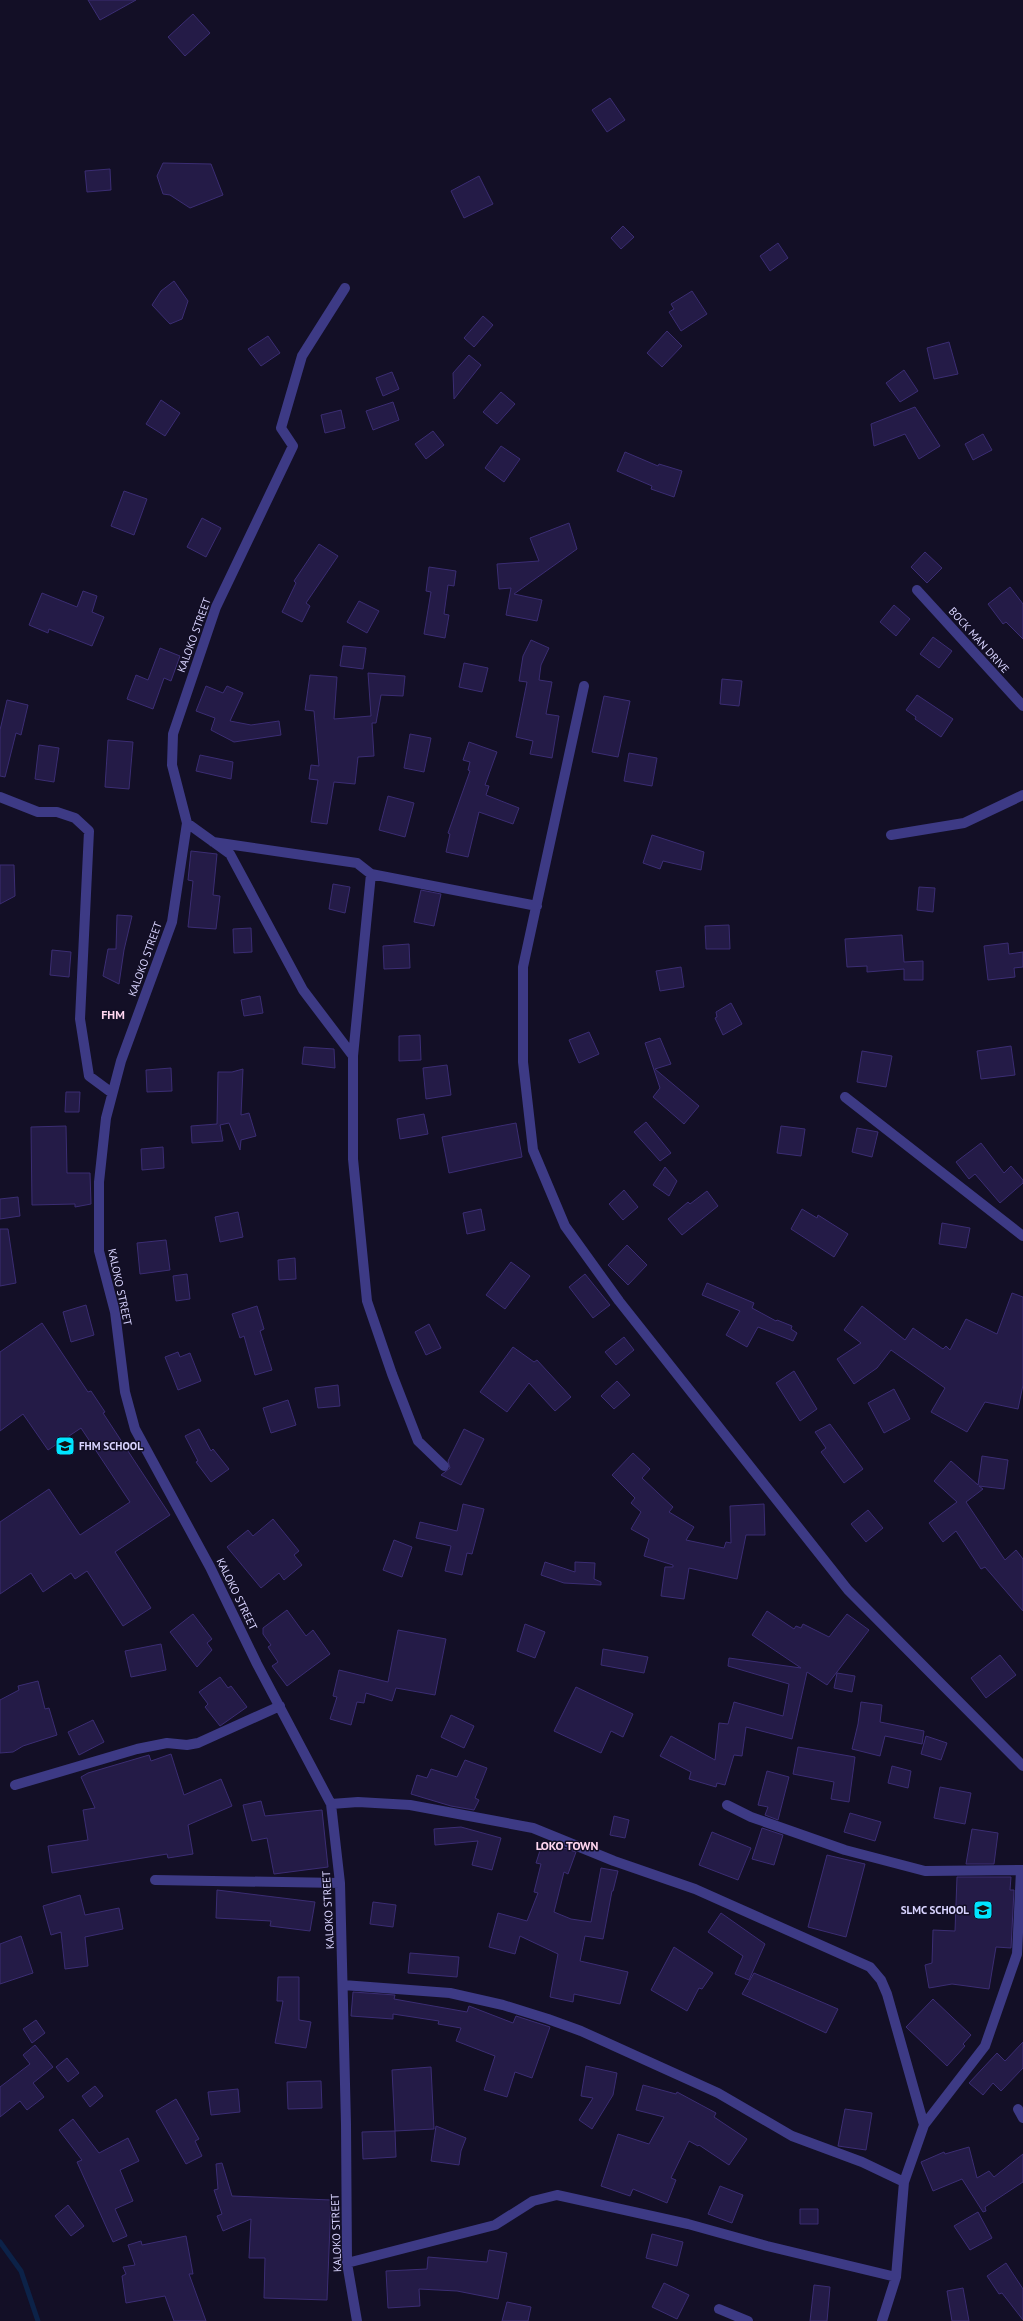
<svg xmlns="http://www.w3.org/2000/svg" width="1023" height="2321" font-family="'PT Sans',sans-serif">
  <rect width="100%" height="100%" fill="#130f26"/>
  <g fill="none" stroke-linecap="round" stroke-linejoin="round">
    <path stroke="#0c2248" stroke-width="5" d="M0,2242l21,29 17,50"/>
  </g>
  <path fill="#241b47" stroke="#3b2d73" d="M88,0h48l-36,20z
    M193,14l17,19 -25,23 -17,-19z
    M610,98l15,22 -18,12 -15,-22z
    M163,163l48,1 12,31 -33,13 -20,-13 -7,-1 -6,-18z
    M110,169l1,21 -24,2 -2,-21z
    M479,176l14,28 -29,14 -13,-27z
    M623,226l11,11 -13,12 -10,-11z
    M778,243l10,15 -18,13 -10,-15z
    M174,281l14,20 -6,18 -12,5 -18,-19 9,-14z
    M692,291l15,23 -26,17 -12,-19 5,-3 -3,-5z
    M483,316l10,9 -19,22 -10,-9z
    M667,331l15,15 -20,21 -15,-14z
    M268,336l12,17 -19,13 -13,-17z
    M949,342l9,32 -24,5 -7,-31z
    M469,355l12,10 -27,34 -1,-26z
    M904,370l14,21 -18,11 -14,-19z
    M392,372l7,17 -16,7 -7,-18z
    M501,392l14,12 -18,20 -14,-12z
    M161,400l19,13 -15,23 -19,-12z
    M393,402l6,18 -26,10 -7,-19z
    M915,407l25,39 -21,13 -14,-25 -31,12 -3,-22z
    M341,410l4,18 -20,5 -4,-18z
    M433,431l11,14 -18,14 -11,-15z
    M983,434l9,16 -19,10 -8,-16z
    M501,446l19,13 -16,23 -19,-14z
    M625,452l33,14 1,-2 23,7 -8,26 -23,-8 1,-3 -35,-15z
    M124,491l23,8 -13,36 -23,-9z
    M202,518l19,10 -15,29 -19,-10z
    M569,523l8,26 -63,45 28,6 -5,21 -31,-6 5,-27 -12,1 -2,-25 42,-3 -9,-23z
    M319,544l19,12 -32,47 4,3 -8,16 -20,-10 14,-29 -2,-2z
    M925,552l17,16 -15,15 -16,-16z
    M429,567l27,4 -2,15 -6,-1 -4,29 5,1 -4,23 -21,-4 7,-42 -5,-1z
    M1010,587l13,17v35l-17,-17 -3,2 -15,-20z
    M83,591l14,5 -5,16 12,5 -12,29 -43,-17 -1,4 -19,-8 13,-32 35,14z
    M359,601l20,10 -12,22 -20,-11z
    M894,605l16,14 -14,17 -16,-14z
    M933,637l19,14 -13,17 -19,-14z
    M531,640l18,8 -8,17 -2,15 13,2 -6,32 13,2 -7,42 -22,-4 3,-13 -17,-4 11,-55 -8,-1 4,-25z
    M343,646l23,2 -3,21 -23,-3z
    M160,648l20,8 -9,25 -7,-3 -11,31 -26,-10 9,-24 12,5z
    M464,663l24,5 -6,24 -23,-5z
    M368,673l37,3 -2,20 -22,-1 -5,28h-4l2,33 -16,1 -3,27 -21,-2 -7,42 -16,-2 7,-42 -9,-1 2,-14 8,1 -5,-55 -9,-1 5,-35 27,2 -3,42 37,-3z
    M722,679l20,2 -3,25 -19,-2z
    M206,686l17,7 4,-7 16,7 -13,28 21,4 28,-4 2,14 -47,7 -23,-12 4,-12 -19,-7z
    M917,695l36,24 -12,18 -26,-18 1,-2 -10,-7z
    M604,696l26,5 -12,56 -26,-5z
    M7,700l21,5 -7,30 -5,-2 -11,44 -5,-1v-46z
    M410,734l21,4 -7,34 -20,-4z
    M108,740l25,2 -4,47 -24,-2z
    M469,742l28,10 -12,33 4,1 -3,9 33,13 -6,16 -34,-12 -11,45 -22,-5 4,-18 -2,-1 22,-62 -2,-1 2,-8 -7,-2z
    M39,745l20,3 -5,34 -19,-3z
    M629,753l28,5 -5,28 -28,-5z
    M200,755l33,7 -2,17 -35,-8z
    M388,796l26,7 -9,34 -26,-7z
    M652,835l52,17 -3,18 -38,-9 -3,8 -17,-6z
    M191,851l26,3 -4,41 7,1 -4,33 -28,-2 5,-46 -5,-1z
    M0,865h14l1,31 -15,8z
    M333,884l17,3 -5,26 -16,-4z
    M919,887l16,1 -2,24 -16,-2z
    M421,890l20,4 -7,32 -20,-4z
    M117,915l15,1 -8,34 -5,34 -16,-8 5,-27h8z
    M729,925l1,24h-24l-1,-23z
    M251,928l1,24 -18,1 -1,-24z
    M902,935l2,27 19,-1v19h-19v-11l-37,3v-6l-20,1 -2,-28z
    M1008,943l1,11 14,-2v15l-9,1 1,9 -27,3 -4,-34z
    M409,944l1,24 -26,1 -1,-23z
    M52,950l19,2 -2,25 -19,-2z
    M681,967l3,20 -24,4 -4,-20z
    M260,996l3,17 -19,3 -3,-16z
    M731,1003l11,21 -19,11 -8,-17 2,-1 -1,-5z
    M589,1032l10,22 -20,9 -10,-23z
    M420,1035l1,25 -22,1v-25z
    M660,1038l11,26 -16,5 44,37 -15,18 -31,-27 7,-9 -15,-45z
    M1011,1046l4,29 -34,4 -4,-28z
    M304,1047l30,2 1,19 -33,-4z
    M862,1051l30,5 -6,31 -29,-5z
    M447,1065l4,30 -25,4 -3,-31z
    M171,1068l1,23 -25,1 -1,-22z
    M243,1069l-2,46 8,-2 7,23 -15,4 -1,10 -11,-27 -9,2 3,16 -31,2 -1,-17 26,-2 1,-52h14z
    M66,1092h14l-1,20h-14z
    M424,1114l4,20 -28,5 -3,-20z
    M646,1122l25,31 -11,8 -26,-29z
    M516,1123l6,34 -73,16 -7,-36z
    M66,1126l1,47h23l1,31 -16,3v-3l-43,1 -1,-78z
    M781,1126l24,3 -4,27 -24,-3z
    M857,1128l21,4 -6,25 -20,-5z
    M981,1143l23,30 7,-7 12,14v3l-23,20 -25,-29 -6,5 -13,-17z
    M163,1147l1,21 -22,2 -1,-21z
    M665,1167l12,14 -8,15 -16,-11z
    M624,1190l14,17 -15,13 -14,-16z
    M707,1191l11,15 -36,29 -14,-16 20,-17 2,2z
    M18,1197l2,19 -20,3v-20z
    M481,1209l4,21 -18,4 -4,-21z
    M802,1209l15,9 1,-3 30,19 -14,23 -43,-28z
    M238,1212l5,25 -23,5 -5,-25z
    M942,1223l28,5 -4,20 -27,-4z
    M0,1229h8l8,54 -16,3z
    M166,1240l4,30 -30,4 -3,-31z
    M627,1245l20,20 -19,20 -20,-20z
    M295,1258l1,21 -17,1 -1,-20z
    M511,1262l19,14 -25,33 -19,-14z
    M187,1274l3,25 -14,2 -3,-25z
    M585,1274l25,31 -17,13 -24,-31z
    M707,1283l47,20 -2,5 24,13 1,-1 15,6 -1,3 6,4 -4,8 -35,-14 -11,20 -21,-12 14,-24 -38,-16z
    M1012,1293l11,4v88l-5,24 -33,-7 -18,30 -36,-20 14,-24 -54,-38 -14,18 -23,16 -17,-25 24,-16 -17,-13 18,-24 43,34 8,-12 30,21 3,-3 4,4 16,-31 31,15z
    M86,1305l8,30 -23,7 -8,-30z
    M257,1306l7,23 -4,2 12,39 -17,5 -11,-39 -4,2 -8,-24z
    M42,1323l46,69 3,-1 14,21 -2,1 67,102 -55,37 36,56 -28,18 -36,-55 -12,8 -4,-6 -28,19 -12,-19 -31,21v-72l49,-33 31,46 50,-33 -49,-74 -33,22 -25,-36 -23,17v-79z
    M429,1324l12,24 -15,7 -11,-23z
    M624,1337l10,13 -18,15 -11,-13z
    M513,1347l21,15 3,-2 34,37 -16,14 -26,-28 -22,29 -27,-20z
    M178,1352l2,5 10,-4 11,28 -23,9 -13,-33z
    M794,1371l23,38 -17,12 -24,-38z
    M617,1381l13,14 -16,14 -13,-13z
    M338,1385l2,21 -22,2 -3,-20z
    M894,1389l16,30 -26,14 -16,-30z
    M288,1400l8,25 -25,8 -8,-25z
    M830,1424l33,45 -19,14 -23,-31 5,-4 -11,-16z
    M199,1429l12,22 2,-2 16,20 -18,13 -15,-20 2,-1 -13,-25z
    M464,1429l20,10 -23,46 -20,-10 9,-7 -2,-7z
    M633,1453l17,16 -8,9 31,29 -4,5 25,15 -8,13 38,8 2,-6 5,1 -1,-37 34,-2 1,31h-19l-9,44 -48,-11 -5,31 -23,-3 4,-29h8v-2l-29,-9 5,-17 -18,-10 10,-17 -10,-9 4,-5 -23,-23z
    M982,1456l26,4 -4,29 -25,-3 4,3 -17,13 39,58 11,-10 7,9v52l-38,-44 -4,2 -25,-38 -13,11 -14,-19 28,-21 -23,-21 17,-20 27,24z
    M463,1504l21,5 -12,45 -5,-1 -5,22 -17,-4 6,-25 -35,-8 4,-16 37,9z
    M868,1510l15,18 -17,14 -15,-18z
    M273,1519l26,32 -5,4 8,10 -18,15 -5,-7 -18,15 -34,-41 21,-17 5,6z
    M394,1540l18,7 -10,30 -19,-7z
    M545,1562l30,10v-10l20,1 -1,16 7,3v3l-37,-2 -23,-8z
    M287,1610l19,26 7,-6 17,24 -43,32 -15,-20 6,-4 -10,-15 3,-2 -8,-11v-6z
    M767,1611l27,18 2,-3 5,2 2,-4 26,13 18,-23 22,16 -42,55 -20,-13 -15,67 -46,-12 -4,29 -8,-1 -9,30 -8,-2 -1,4 -27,-8 2,-7 -31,-16 11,-20 44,24 4,-37 9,1 6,-22 49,14 6,-32 -61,-18 1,-8 72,10 -49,-33z
    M193,1614l19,25 -5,4 5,7 -15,17 -27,-35z
    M525,1624l20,8 -10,26 -18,-7z
    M398,1630l48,9 -11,56 -39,-7 -4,13 -26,-8 -2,10 -7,-1 -6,23 -21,-6 7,-22 -4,-1 6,-26 49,12z
    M161,1644l5,26 -35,7 -6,-26z
    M603,1649l45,8 -4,16 -43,-8z
    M1000,1655l16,20 -30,23 -15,-20z
    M837,1673l18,3 -3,16 -18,-4z
    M220,1677l8,11 3,-2 16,21 -27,19 -15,-19 3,-3 -9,-12z
    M38,1681l7,28 4,-1 8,27 -34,11 -10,6 -13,1v-53l19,-10 -1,-4z
    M576,1687l57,27 -10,23 -12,-6 -10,22 -47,-22z
    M861,1702l21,3 -2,17 44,9 -2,13 -37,-8 -5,20 -28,-7 6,-25z
    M451,1715l23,11 -10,22 -23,-11z
    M93,1720l11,22 -25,13 -11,-23z
    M926,1736l21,7 -6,17 -20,-6z
    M798,1747l57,10 -6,45 -18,-3 3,-17 -41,-8z
    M171,1754l13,41 37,-16 11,27 -44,19 5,29 -25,4 -1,-4 -115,19 -4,-27 40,-6 -5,-30 12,-2 -14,-31 7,-4 61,-18 2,6z
    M465,1760l22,8 -12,30 4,2 -5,10 -23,-4 -40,-12 6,-19 10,3 4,-9 26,8z
    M892,1766l19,5 -3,17 -20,-5z
    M767,1771l22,6 -11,43 -13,-5 3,-8 -10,-2z
    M940,1787l31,6 -6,31 -31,-6z
    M261,1801l4,15 57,-6 6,57 -54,7 -7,-36 -15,3 -9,-36z
    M850,1813l31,9 -6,19 -31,-9z
    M614,1816l15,4 -4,18 -15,-3z
    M461,1827l40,11 -9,32 -20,-5 6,-24 -43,4 -1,-16z
    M762,1828l21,7 -9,30 -22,-6z
    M972,1829l26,4 -4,31h-28z
    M712,1832l39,16 -13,32 -39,-15z
    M543,1841l33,11 -8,22 -4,-2 -10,40 17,7 20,3 10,-54 17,3 -5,20h-1l-9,48 -18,-3 -5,25 48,11 -8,32 -46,-10 -1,8 -23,-5 8,-43 -38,-18 -5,18 -26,-7 9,-34 29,8 11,-28 -4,-1 7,-28 -5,-1z
    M827,1855l38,9 -19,73 -38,-10z
    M957,1877h54l-1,13h4l-3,58 -15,-1 -7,42 -37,-5 -23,4 -4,-23 7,-2 1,-33 22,1z
    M217,1890l98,12 -5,29 -40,-5 1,-5 -55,-3z
    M80,1895l5,20 34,-7 4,21 -38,8 3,29 -23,3 -4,-37 -10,3 -8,-29z
    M373,1902l23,3 -3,22 -23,-3z
    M721,1913l44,31 -16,36 -14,-6 8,-18 -35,-24z
    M21,1936l12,37 -33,11v-40z
    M674,1947l39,26 -11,16 -3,-1 -12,23 -36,-21z
    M410,1953l49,4 -2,20 -49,-4z
    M754,1973l84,36 -12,24 -84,-39z
    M278,1977h21v43l12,2 -5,26 -31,-5 8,-42h-6z
    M353,1992l42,3 -1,4 73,13 2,-6 44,17 3,-7 34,11 -18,51 -17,-6 -8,25 -23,-7 11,-34 -39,-15 5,-13 -23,-4 1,-3 -46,-7v5l-42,-3z
    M933,1999l38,36 -8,9 2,2 -18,20 -41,-39z
    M36,2020l9,13 -13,10 -9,-14z
    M1023,2042v26l-22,23 -8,-8 -10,12 -14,-12 28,-30 8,8z
    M35,2045l18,22 -20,16 11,14 -17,13 -7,-9 -20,16v-30l30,-23 -7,-9z
    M67,2058l12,15 -11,9 -12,-15z
    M586,2066l31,7 -4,22 -21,34 -13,-9 14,-22 -12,-2z
    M431,2067l3,62 -39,2 -3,-61z
    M321,2081l1,27 -34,1 -1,-27z
    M643,2085l33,9 1,-2 39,21 -2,4 33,22 -18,26 -30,-20 -1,1 -9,-5 -18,37 5,2 -9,23 -34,-14 -3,7 -29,-10 17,-52 31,10 15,-27 -28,-7z
    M95,2086l8,10 -13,11 -8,-11z
    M238,2089l2,23 -29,3 -3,-23z
    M176,2099l23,40 -4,2 7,15 -16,8 -30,-53z
    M845,2109l27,4 -6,37 -28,-4z
    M73,2119l26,34 29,-15 11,23 -19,9 13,31 -18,8 12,27 -14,6 -36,-80 5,-2 -23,-30z
    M436,2126l30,12 -5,13 -2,14 -28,-4z
    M395,2131l1,26 -33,2 -1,-27z
    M969,2147l8,31 12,-7 5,6 29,-23v28l-38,25 1,4 -3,1 -21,-33 -29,12 -12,-29 23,-10 1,2z
    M222,2163l10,33 99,4 -4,100 -63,-2 1,-40h-16l2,-39 -28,12 -6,-15 5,-2 -8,-24 4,-1 -2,-25z
    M720,2186l23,9 -11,28 -24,-9z
    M68,2205l16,21 -13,10 -16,-20z
    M800,2209h18v15h-18z
    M978,2212l14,26 -22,12 -16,-24z
    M652,2234l31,8 -6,24 -31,-8z
    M186,2236l7,38h-4l17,47h-32l-9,-25 -39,7 -4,-27 4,-2 -3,-7 12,-2 -7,-20 13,-4 1,4z
    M489,2250l18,3 -9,46 -41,-8 -38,-2 1,17 -32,2 -2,-37 41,-2 1,-12 59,5z
    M1006,2263l17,26v31l-21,-27 -3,1 -12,-18z
    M664,2283l25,12 -12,24 -25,-12z
    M814,2285l16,2 -3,34h-17z
    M963,2288l6,33h-17l-5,-30z
    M507,2302l24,5 -3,14h-26z"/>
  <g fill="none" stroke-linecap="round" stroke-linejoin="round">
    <path stroke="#3d3a85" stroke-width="10" d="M345,288l-43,68 -21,72 12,18 -77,161 -43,127 -1,31 15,58 -15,99 -51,139 -15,57 -7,64v69l16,61 10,80 10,37 75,138 47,97 74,140 9,79 6,241 1,139 10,58
      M917,590l106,116
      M584,686l-61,281v95l10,88 32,76 54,75 229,289 175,176
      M0,797l38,15h19l18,6 14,13 -9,188 9,57 23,17
      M187,823l43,31 73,136 50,66
      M891,835l73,-12 59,-28
      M213,842l144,21 14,11 166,32
      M371,874l-18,182v103l14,142 25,73 26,67 26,25
      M845,1097l178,139
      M15,1785l122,-36 30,-6 20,2 11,-2 82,-37
      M331,1804l27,-2 52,3 123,23 81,33 81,28 175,78 11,13 6,14 37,131
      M727,1805l24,12 94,33 80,21 98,-1
      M155,1880l185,3
      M343,1985l107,8 53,12 45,14 33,12 137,62 74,43 70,26 42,20
      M1018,2109l5,9
      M347,2263l148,-38 38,-24 24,-6 131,29 79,22 129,31
      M719,2309l29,12
      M882,2321l14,-44 8,-95 20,-57 61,-79 32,-92 4,-84"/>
  </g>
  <defs>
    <symbol id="school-square" viewBox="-11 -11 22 22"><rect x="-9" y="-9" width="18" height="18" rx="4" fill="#00e5ff" stroke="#130f26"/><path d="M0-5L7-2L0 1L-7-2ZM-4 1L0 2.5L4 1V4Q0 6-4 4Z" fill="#111"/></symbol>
  </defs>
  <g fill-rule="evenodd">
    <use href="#school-square" x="54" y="1435" width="22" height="22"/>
    <use href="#school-square" x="972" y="1899" width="22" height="22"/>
  </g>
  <g text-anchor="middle" stroke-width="3" stroke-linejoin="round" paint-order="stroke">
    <g font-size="11" fill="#d9d4ff" stroke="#130f26">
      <text transform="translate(194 635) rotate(-70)" y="4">KALOKO STREET</text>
      <text transform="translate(979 640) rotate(48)" y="4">BOCK MAN DRIVE</text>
      <text transform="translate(145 959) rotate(-70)" y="4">KALOKO STREET</text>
      <text transform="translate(120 1287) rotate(78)" y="4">KALOKO STREET</text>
      <text transform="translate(237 1594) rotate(64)" y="4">KALOKO STREET</text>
      <text transform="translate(328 1910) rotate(-93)" y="4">KALOKO STREET</text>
      <text transform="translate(336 2233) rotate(-92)" y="4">KALOKO STREET</text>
    </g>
    <g font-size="11" font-weight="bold" fill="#d9d4ff" stroke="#130f26" text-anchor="start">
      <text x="79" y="1450">FHM SCHOOL</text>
      <text x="969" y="1914" text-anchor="end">SLMC SCHOOL</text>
    </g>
    <g font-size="12" font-weight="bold" fill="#ffd6f0" stroke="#130f26">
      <text x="113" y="1019">FHM</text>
      <text x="567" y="1850">LOKO TOWN</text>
    </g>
  </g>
</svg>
